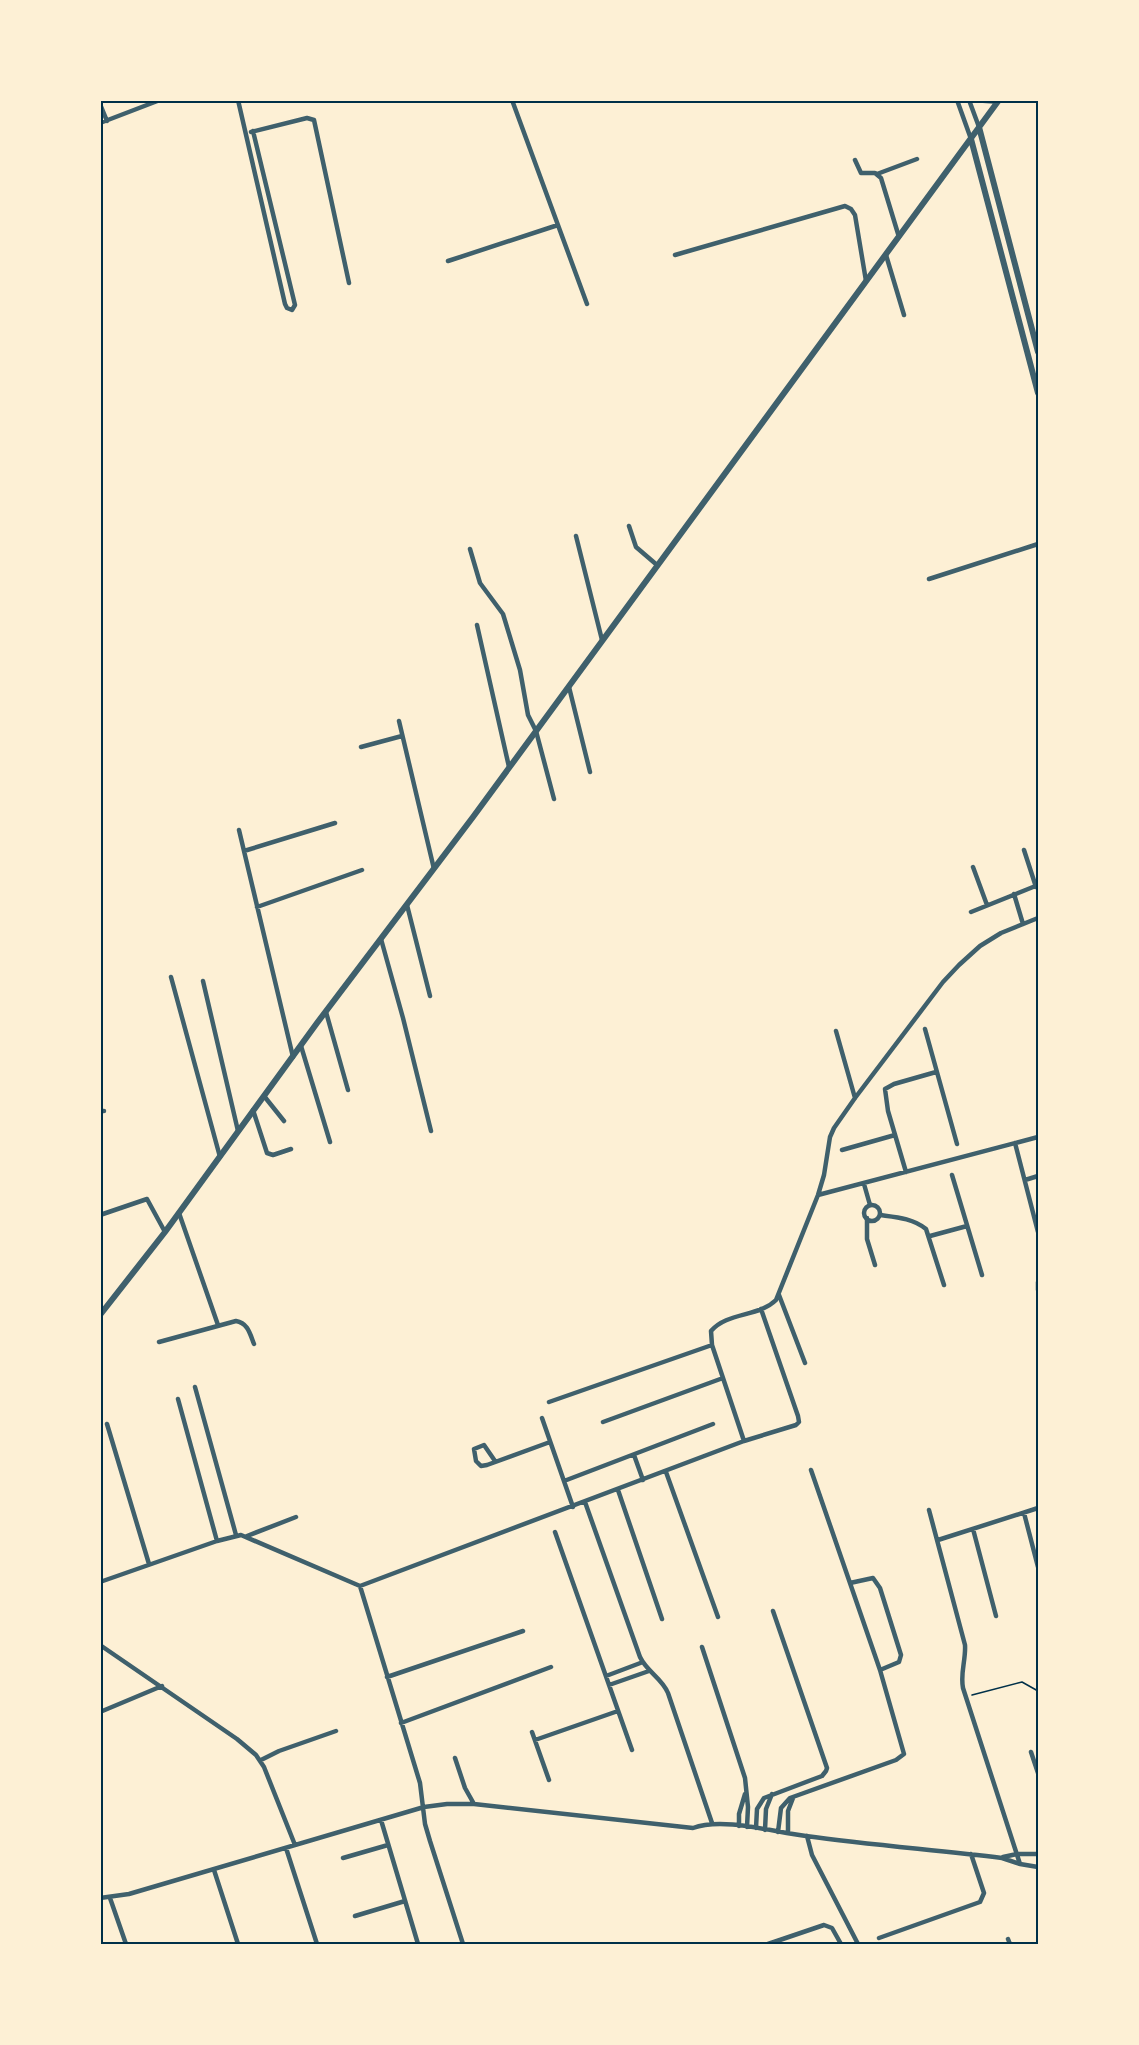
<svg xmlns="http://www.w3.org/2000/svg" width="1139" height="2045" font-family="Manrope,sans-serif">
  <rect width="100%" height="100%" fill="#fdf0d5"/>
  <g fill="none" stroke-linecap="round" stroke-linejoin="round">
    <path stroke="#003049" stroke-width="1.5" d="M972,1695l50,-13 16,9"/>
    <path stroke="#3f606c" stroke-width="4.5" d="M238,100l47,204 2,4 5,2 3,-5 -42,-174
      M512,100l75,204
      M957,100l14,39
      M969,100l10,27
      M100,104l7,17
      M100,123l60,-23
      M251,132l56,-14 7,2 35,163
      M855,160l6,13h14l6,5 18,59
      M877,174l40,-15
      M675,255l170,-49 6,3 4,6 11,66
      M886,255l18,60
      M448,261l110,-36
      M629,526l7,21 21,18
      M576,536l26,104
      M470,549l10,34 23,31 17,56 8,45 8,16 18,68
      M929,579l109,-35
      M477,625l32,142
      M569,687l21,85
      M399,721l35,148
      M361,747l41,-11
      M239,830l54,227
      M1024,850l12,37
      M244,851l91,-28
      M973,867l14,38
      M1014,894l9,30
      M407,905l23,91
      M257,907l105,-37
      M971,912l67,-27
      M381,939l22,79 28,113
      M171,977l49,180
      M203,981l35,150
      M326,1012l22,78
      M925,1029l32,115
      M836,1031l19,67
      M301,1046l29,96
      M264,1096l20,25
      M253,1110l14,43 6,2 18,-6
      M100,1111h4
      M1015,1143l23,89
      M842,1150l53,-15
      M906,1172l-18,-61 -3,-22 9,-5 42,-12
      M952,1175l30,100
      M1025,1180l13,-4
      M864,1184l6,21
      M818,1195l220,-58
      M864 1213a8 8 0 1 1 16 0a8 8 0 1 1-16 0Z
      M179,1213l39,112
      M100,1215l47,-16 18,33
      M880,1215c15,2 33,3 46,14l18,56
      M867,1218v21l8,26
      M930,1236l37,-10
      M1038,1282v8
      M779,1295l26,68
      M159,1342l77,-21c12,2 14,13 18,23
      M195,1387l41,148
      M178,1399l39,142
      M549,1402l163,-57
      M542,1418l31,89
      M603,1422l120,-44
      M107,1424l42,140
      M744,1441l-32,-96 -1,-14c16,-19 48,-14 65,-31l42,-105 6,-20 6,-38 4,-9 21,-30 88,-116 16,-17 21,-19 21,-13 37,-15
      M634,1455l9,25
      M495,1461l-11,-16 -10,4 2,12 5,5 6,-1 63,-23
      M666,1472l52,145
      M564,1481l149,-57
      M618,1490l44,129
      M585,1502l55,155c7,15 22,21 28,36l44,130
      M929,1510l36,135c1,15 -5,28 -2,43l57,176
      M1024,1513l14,54
      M973,1529l23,87
      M555,1532l77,218
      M247,1536l49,-19
      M938,1540l100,-32
      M100,1582l117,-41 24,-6 119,51
      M850,1583l23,-5 7,10 21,67 -2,7 -19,8
      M360,1586l384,-145 52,-16 3,-3 -1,-6 -37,-107
      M360,1586l60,197 5,41 5,17 33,103
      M100,1645l137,94 19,16 8,12 31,78
      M702,1647l43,131 3,29 -1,20
      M606,1676l37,-14
      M387,1677l136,-46
      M609,1685l40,-14
      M100,1712l62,-26
      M401,1723l150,-56
      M532,1732l17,48
      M535,1740l83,-29
      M1031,1752l7,21
      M455,1758l10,30 9,16
      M261,1760l18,-9 57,-20
      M381,1820l37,124
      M739,1826v-12l6,-20
      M756,1828l1,-19 7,-11 58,-22 4,-5 1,-3 -54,-157
      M765,1830l1,-21 6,-15
      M778,1832l3,-24 9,-10 106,-38 8,-6 -24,-84 -69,-200
      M788,1833v-22l5,-13
      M807,1836l5,19 46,89
      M286,1848l31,96
      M1003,1857l14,-3h21
      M343,1858l45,-13
      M214,1870l24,74
      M100,1898l29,-4 295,-87 23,-3h27l219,24c30,-11 80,4 113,8 65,9 131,14 196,22l18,6 18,3
      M110,1898l16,46
      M355,1916l50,-15
      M879,1938l101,-36 4,-9 -13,-39
      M1008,1939l2,5
      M768,1944l56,-19 8,3 9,16"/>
    <path stroke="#3f606c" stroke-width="6" d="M983,100l15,1
      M979,127l59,225
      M971,139l67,254
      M100,1315l65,-83 152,-209 156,-206 526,-717"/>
  </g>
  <rect width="1139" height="2045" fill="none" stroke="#fdf0d5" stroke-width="204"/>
  <rect x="102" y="102" width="935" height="1841" fill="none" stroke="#003049" stroke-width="2"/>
</svg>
